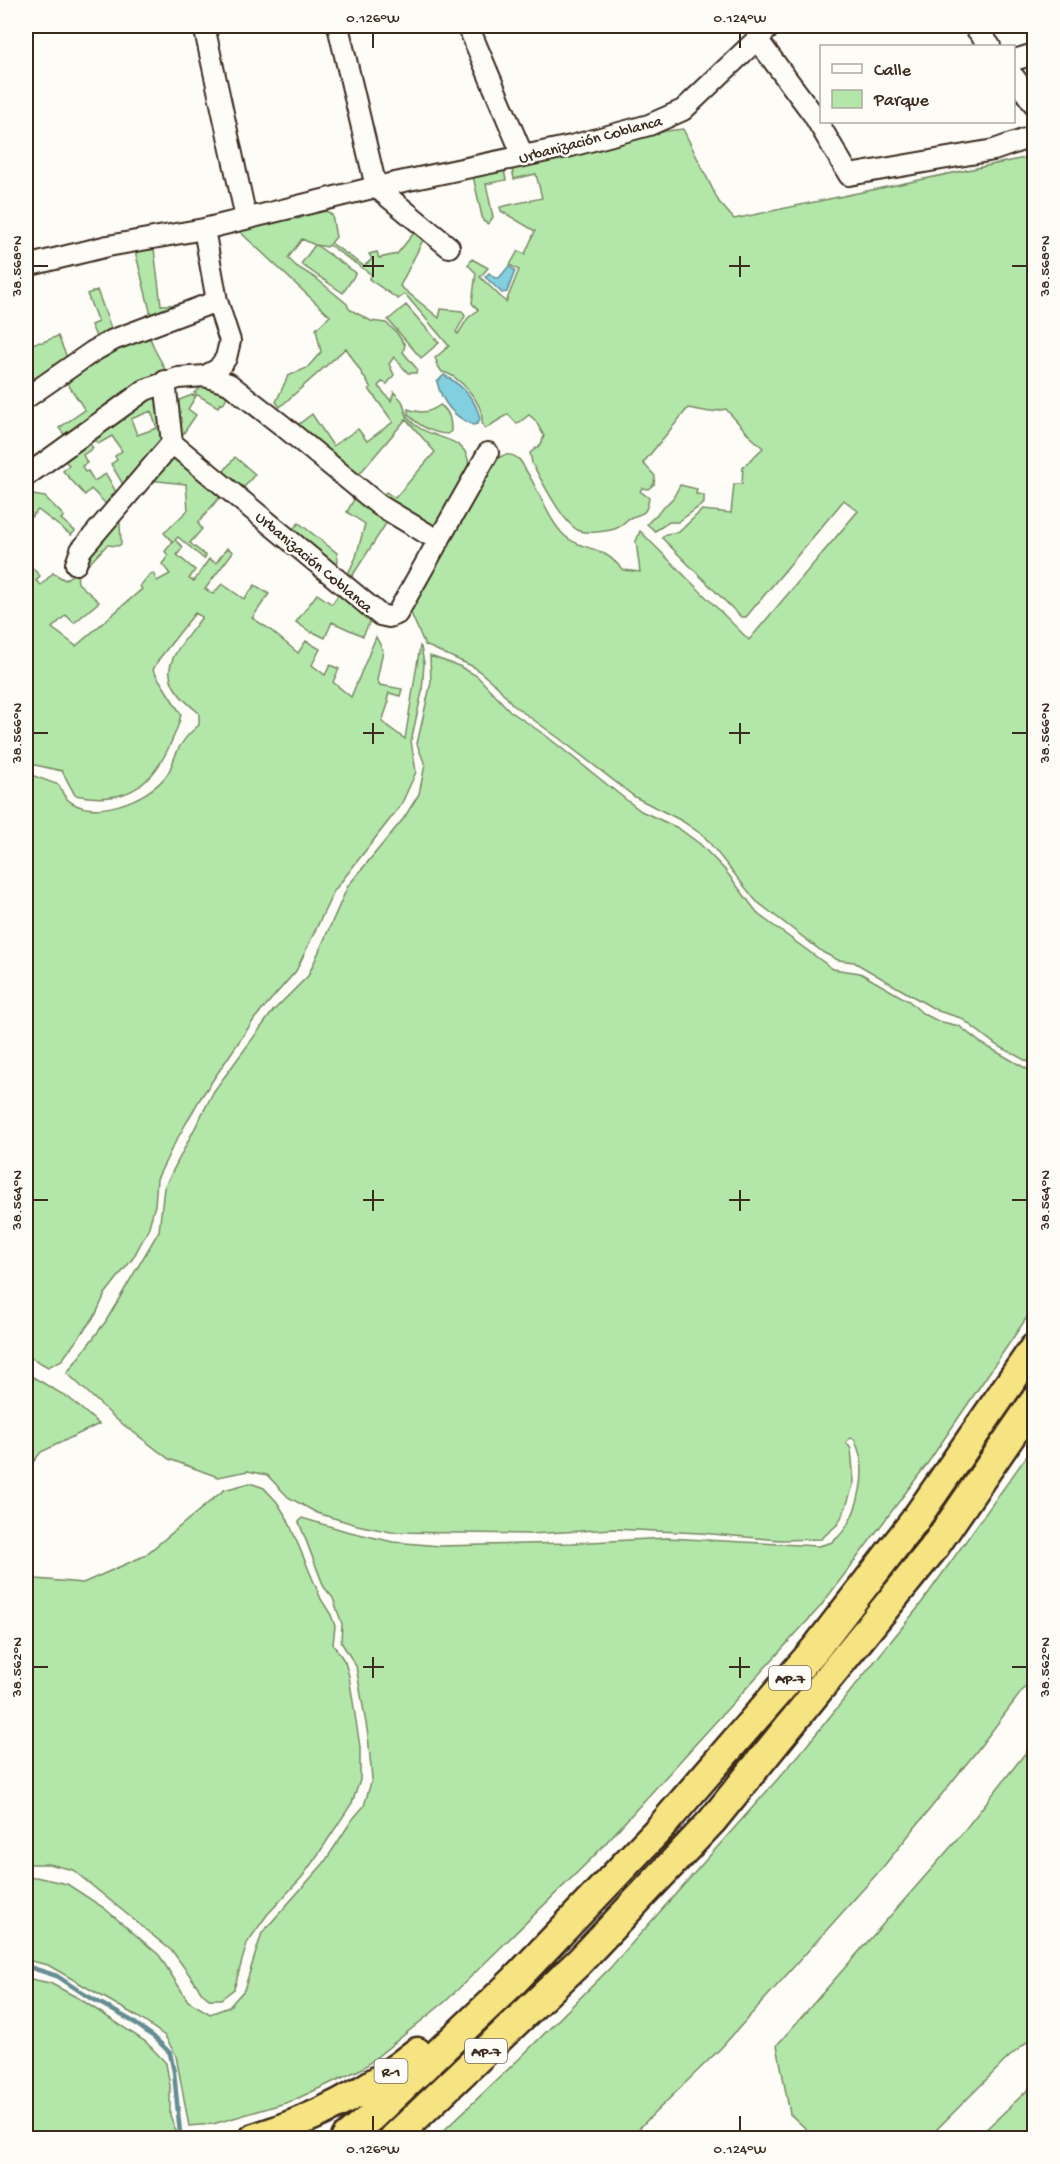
<svg xmlns="http://www.w3.org/2000/svg" width="1060" height="2164" font-family="'Gochi Hand',sans-serif">
  <rect width="100%" height="100%" fill="#fdfcf7"/>
  <filter id="ink" filterUnits="userSpaceOnUse"><feTurbulence type="fractalNoise" baseFrequency=".0167" numOctaves="2"/><feDisplacementMap in="SourceGraphic" scale="12" xChannelSelector="R" yChannelSelector="G"/><feConvolveMatrix kernelMatrix="1 2 1 2 8 2 1 2 1" color-interpolation-filters="sRGB"/></filter>
  <g filter="url(#ink)">
    <path fill="#b3e7a9" stroke="#778864" stroke-width="1.5" fill-rule="evenodd" d="M683,129l36,73 15,17 300,-63v909l-39,-21 -34,-26 -23,-7 -84,-49 -16,-2 -14,-7 -68,-52 -52,-65 -22,-15 -47,-24 -75,-58 -47,-34 -15,-18 -24,-20 -49,-22 -15,-34c13,-26 71,-143 90,-154 5,-3 13,-3 17,1 4,2 6,7 8,11 14,20 22,50 40,67 9,9 22,10 33,15 10,3 19,12 25,19l17,2 -4,-31 4,-10 109,109 109,-129 -14,-11 -98,117h-5l-79,-79 4,-4 13,-2 23,-22 29,3 3,-29h8l1,-17 20,-19 -13,-12 -24,-27 -16,3 -22,-4 -45,55 12,13 -1,8 -6,5 -6,-1 -2,3 9,7c-3,20 -8,14 -21,21 -4,3 -6,7 -11,9 -7,3 -29,6 -37,3 -16,-5 -39,-52 -48,-68l-2,-10 11,-9 3,-8 -9,-16 -6,-5 -12,9 -9,-10 -23,15 -3,-6c3,-18 -23,-49 -40,-51l-6,-9 1,-1 -2,-4 14,-12 -44,-52 -7,5 -29,-20 3,-4 -43,-30 -2,2 -11,-2 40,28 -13,20 -42,-29 14,-19 -13,-6 -14,19 8,8 21,13 30,25 2,5 22,12 15,2 10,9 9,13 -2,7 14,17 -1,4h-8l-14,-16 -5,7 5,11 -7,9 -5,-2 -4,4 13,15 3,-9c2,3 8,8 9,11 3,10 2,13 11,21 20,18 55,10 55,44l-25,55 -10,4 -53,-28 5,-7 9,6 40,-46 -29,-33 -50,59 -61,-51 17,-13 21,32 25,-17 9,12 26,-19 -24,-33 2,-1 -25,-40 -66,59 -4,-5 12,-26 19,-8 14,-16 -5,-23 14,-13 -91,-85 15,-8 39,-7 4,3 4,-1 6,-8 12,-4 13,9 4,22 -5,6 33,23 8,-7 -3,-5 8,-2 2,6 18,-4 21,-26 8,6 -26,52 39,32 2,-9 21,2 3,5 -9,16 2,2 10,-16 10,-8 -6,-7 4,-30 -8,-8 4,-6 16,9 -8,9 26,25 13,-32 -9,-5 8,-14 7,3 10,-23 -34,-20 -1,-4 42,-9 -6,-24 -22,5 -2,-11 60,-11 94,-26z
      M504,170l2,10 -20,4 7,33 -5,7 -5,-3 -10,-45z
      M154,249l7,56 30,-1 -39,15 -17,-68z
      M97,290l15,41 -14,10 -7,-16 7,-3 -11,-28z
      M406,305l33,38 -18,15 -33,-38z
      M146,332c7,9 6,13 11,22 5,10 10,14 9,27l-99,57 -8,-10 26,-18 -21,-32z
      M58,336l10,24 -42,30v-46l17,-2z
      M205,384l24,9 -6,11 -2,-1 -3,4 -24,-14z
      M156,392l6,48 -37,48 -14,-24 6,-4 -2,-4 7,-5 -10,-15 -14,8 -5,-9zM151,411l6,17 -20,7 -6,-16z
      M192,395l4,1 -8,13 8,6 -15,22 -7,-35z
      M440,405c10,6 11,16 11,26l-3,3c-14,0 -31,-9 -40,-20v-5c12,5 22,4 32,-4z
      M87,440l6,8 -10,7 4,8 -5,3 3,6 3,-1 6,10 12,-7 12,22 -9,11 -18,-18 -6,6 -22,-24 6,-6 -6,-6z
      M235,457l20,17 -14,17 -20,-16z
      M171,459h8l45,33 -26,31 4,6 -12,14 16,13 -2,3 -26,-22 -3,3 8,7 -6,8 18,15 -6,9 5,2 15,-22 7,4 11,-15 6,4 -28,37 8,5 9,-10 22,15 11,-14 14,9 -17,24 16,10 30,25 8,-12 14,8 -8,16 13,10 5,-10 9,4 -6,13 18,15 25,-60 7,13 -6,30 3,5 22,4 -2,7 -11,-3 -2,7 2,1 -7,21 23,17 15,-93 1,1 3,16 -2,29 -11,49 5,31 -15,33 -67,86 -38,80 -41,47 -55,81 -28,49 -15,31 -2,26 -7,25 -15,28 -28,36 -9,20 -34,46 -14,7 -22,-12v-582l33,12c2,4 4,10 7,13 24,25 82,2 100,-22 5,-6 7,-15 10,-22 5,-12 13,-21 23,-29v-12c-50,-40 -27,-55 3,-96l-7,-4 -36,46 -6,11 28,44c-2,13 -8,24 -13,35 -20,42 -48,55 -93,46l-13,-24 -36,-8 5,-8 -5,-2v-192l14,15 -4,5 5,4 12,-12 12,7 9,-7h3l1,10 21,19 -25,21 -8,-8 -14,13 24,18 66,-57 -2,-3 9,-11 4,-2 4,8 13,-7 -8,-10 6,-8 -3,-5 8,-9 -9,-9 24,-23 -2,-26 -38,-4 19,-19z
      M680,485l17,4 -1,5 8,1v8l-26,19h-9l-14,9 -8,-7 26,-26z
      M26,494l19,3 19,19 -3,3 14,12 -4,4 -33,-25 -7,7 -5,-3z
      M357,494l32,25 -40,62 -3,-3 10,-21 9,-33 -18,-12z
      M114,520l6,3 1,21 -3,2 -11,-1 -20,21 1,-12z
      M299,523l38,30 1,9 -4,6 -44,-36z
      M342,589l31,26 -10,21 -31,-14 -7,16 -12,-6 -1,1 -16,-11 21,-28 15,10z
      M430,656l29,10 18,10 33,35 35,24 79,63 17,13 37,17 22,16 25,26 34,45 74,54 27,4 49,28 13,12 16,8 21,5 22,17 53,30v234l-107,157 -107,143 -226,249 -148,145 -83,67 -71,33 -79,23 -24,2 -13,-70 -11,-20 -27,-19 -90,-52 -22,-5v-81l10,-2 31,7 37,24 55,47 29,46 22,13 19,-7 15,-17 18,-57 62,-70 28,-43 12,-14 8,-27 -4,-44 -12,-69 -15,-24 1,-18 -9,-26 -9,-11 -25,-65 3,-4 44,13 47,11 47,4 132,-3 95,-5 151,8c4,-1 10,-2 14,-4 20,-13 30,-49 30,-71 0,-11 -3,-22 -8,-32l-4,-1 -4,4 5,7 3,33 -8,25 -8,17 -17,15 -41,1 -79,-7 -88,-4 -83,5 -139,-2 -34,-7 -40,-12 -29,-16 -21,-22 -19,-4 -30,6 -49,-18 -53,-40 -49,-46 39,-52 53,-90 5,-43 50,-97 59,-80 35,-35 40,-90 56,-68 15,-24 6,-29 -8,-21 14,-62z
      M26,1373l43,25 30,26 -58,28 -15,19z
      M1034,1446v229l-58,77 -93,115 -162,181 -92,90h-193l84,-80 90,-90 189,-213 118,-146z
      M250,1483l14,5 13,14 10,16 34,81 10,16 4,11 -2,18 12,18 4,14 11,71v33l-8,23 -33,50 -17,24 -35,38 -20,28 -13,46 -13,10h-12l-6,-5 -30,-42 -100,-82 -24,-6h-23v-298l10,13 47,4 61,-27 80,-66z
      M1034,1742v294l-26,22 -80,80h-112l-26,-24 -13,-69 179,-204z
      M26,1978l24,5 30,16 66,43 20,21 4,23v29l6,16 -34,7 -116,-1z
      M1034,2084v54h-57z"/>
    <path fill="#81cfdf" stroke="#658d92" stroke-width="1.5" d="M509,266l6,5 -8,21 -5,1 -17,-16 4,-4 6,5h4z
      M444,375c18,10 32,23 36,44l-3,5 -4,1c-19,-8 -31,-22 -36,-43z"/>
    <g fill="none" stroke-linecap="round" stroke-linejoin="round">
      <path stroke="#658d92" stroke-width="4.5" d="M26,1966l31,10 27,18 48,27 22,16 16,16 4,19 6,61"/>
      <defs>
        <path id="minor" d="M204,26l42,192
          M338,26l38,161 73,60
          M468,26l55,130
          M974,26l16,20
          M757,39l56,75 36,61 145,-25 40,-14
          M1014,60l20,-6
          M1014,77l20,27
          M204,229l13,72 13,40 -4,17 -8,11 -13,7
          M26,266l82,-20 96,-17 172,-42 195,-41 78,-21 34,-15 88,-84
          M26,398l66,-46 21,-12 104,-39
          M172,443l208,172 9,2 8,-3 91,-161
          M26,476l119,-86 33,-12 27,-2 24,8 54,42 96,79 60,36
          M76,564l5,-14 91,-107 -7,-62"/>
        <path id="highway" d="M254,2138c58,-18 115,-47 163,-86
          M346,2138l24,-20 144,-137 146,-153 156,-180 99,-128 119,-172
          M394,2138l184,-175 134,-142 221,-272 101,-147"/>
      </defs>
      <use href="#minor" stroke="#3b2a1e" stroke-width="24"/>
      <use href="#highway" stroke="#3b2a1e" stroke-width="33"/>
      <use href="#minor" stroke="#fdfcf7" stroke-width="20"/>
      <use href="#highway" stroke="#f6e381" stroke-width="28"/>
    </g>
  </g>
  <path fill="none" stroke="#3b2a1e" stroke-width="2" d="M373,33v15M740,33v15M373,256v21M740,256v21M33,266h15M363,266h21M729,266h21M1012,266h15M373,723v21M740,723v21M33,733h15M363,733h21M729,733h21M1012,733h15M373,1190v21M740,1190v21M33,1200h15M363,1200h21M729,1200h21M1012,1200h15M373,1657v21M740,1657v21M33,1667h15M363,1667h21M729,1667h21M1012,1667h15M373,2116v15M740,2116v15"/>
  <g text-anchor="middle" stroke-width="5" stroke-linejoin="round" paint-order="stroke">
    <g fill="#fdfcf7" stroke="#75695f" stroke-width="1.5">
      <rect x="769" y="1666" width="42" height="24" rx="4.5"/>
      <rect x="465" y="2039" width="42" height="24" rx="4.5"/>
      <rect x="374.5" y="2059" width="33" height="24" rx="4.5"/>
    </g>
    <g font-size="15" font-weight="bold" fill="#3b2a1e">
      <text x="790" y="1683">AP-7</text>
      <text x="486" y="2056">AP-7</text>
      <text x="391" y="2076">R-1</text>
    </g>
    <g font-size="16" fill="#3b2a1e" stroke="#fdfcf7">
      <text transform="translate(590 138) rotate(-15)" y="6">Urbanización Coblanca</text>
      <text transform="translate(315 561) rotate(40)" y="6">Urbanización Coblanca</text>
    </g>
  </g>
  <rect width="1060" height="2164" fill="none" stroke="#fdfcf7" stroke-width="66"/>
  <rect x="820" y="45" width="195" height="78" fill="#fdfcf7" stroke="#afa8a0" stroke-width="1.5"/>
  <rect x="832" y="64" width="30" height="9" fill="#fdfcf7" stroke="#afa8a0" stroke-width="1.5"/>
  <text x="874" y="75" font-size="18" fill="#3b2a1e">Calle</text>
  <rect x="832" y="90" width="30" height="18" fill="#b3e7a9" stroke="#afa8a0" stroke-width="1.5"/>
  <text x="874" y="105" font-size="18" fill="#3b2a1e">Parque</text>
  <rect x="33" y="33" width="994" height="2098" fill="none" stroke="#3b2a1e" stroke-width="2"/>
  <g font-size="15" text-anchor="middle" fill="#3b2a1e">
    <text x="373" y="22">0.126°W</text>
    <text x="740" y="22">0.124°W</text>
    <text transform="translate(16 266) rotate(-90)" y="5">38.568°N</text>
    <text transform="translate(1044 266) rotate(-90)" y="5">38.568°N</text>
    <text transform="translate(16 733) rotate(-90)" y="5">38.566°N</text>
    <text transform="translate(1044 733) rotate(-90)" y="5">38.566°N</text>
    <text transform="translate(16 1200) rotate(-90)" y="5">38.564°N</text>
    <text transform="translate(1044 1200) rotate(-90)" y="5">38.564°N</text>
    <text transform="translate(16 1667) rotate(-90)" y="5">38.562°N</text>
    <text transform="translate(1044 1667) rotate(-90)" y="5">38.562°N</text>
    <text x="373" y="2153">0.126°W</text>
    <text x="740" y="2153">0.124°W</text>
  </g>
</svg>
